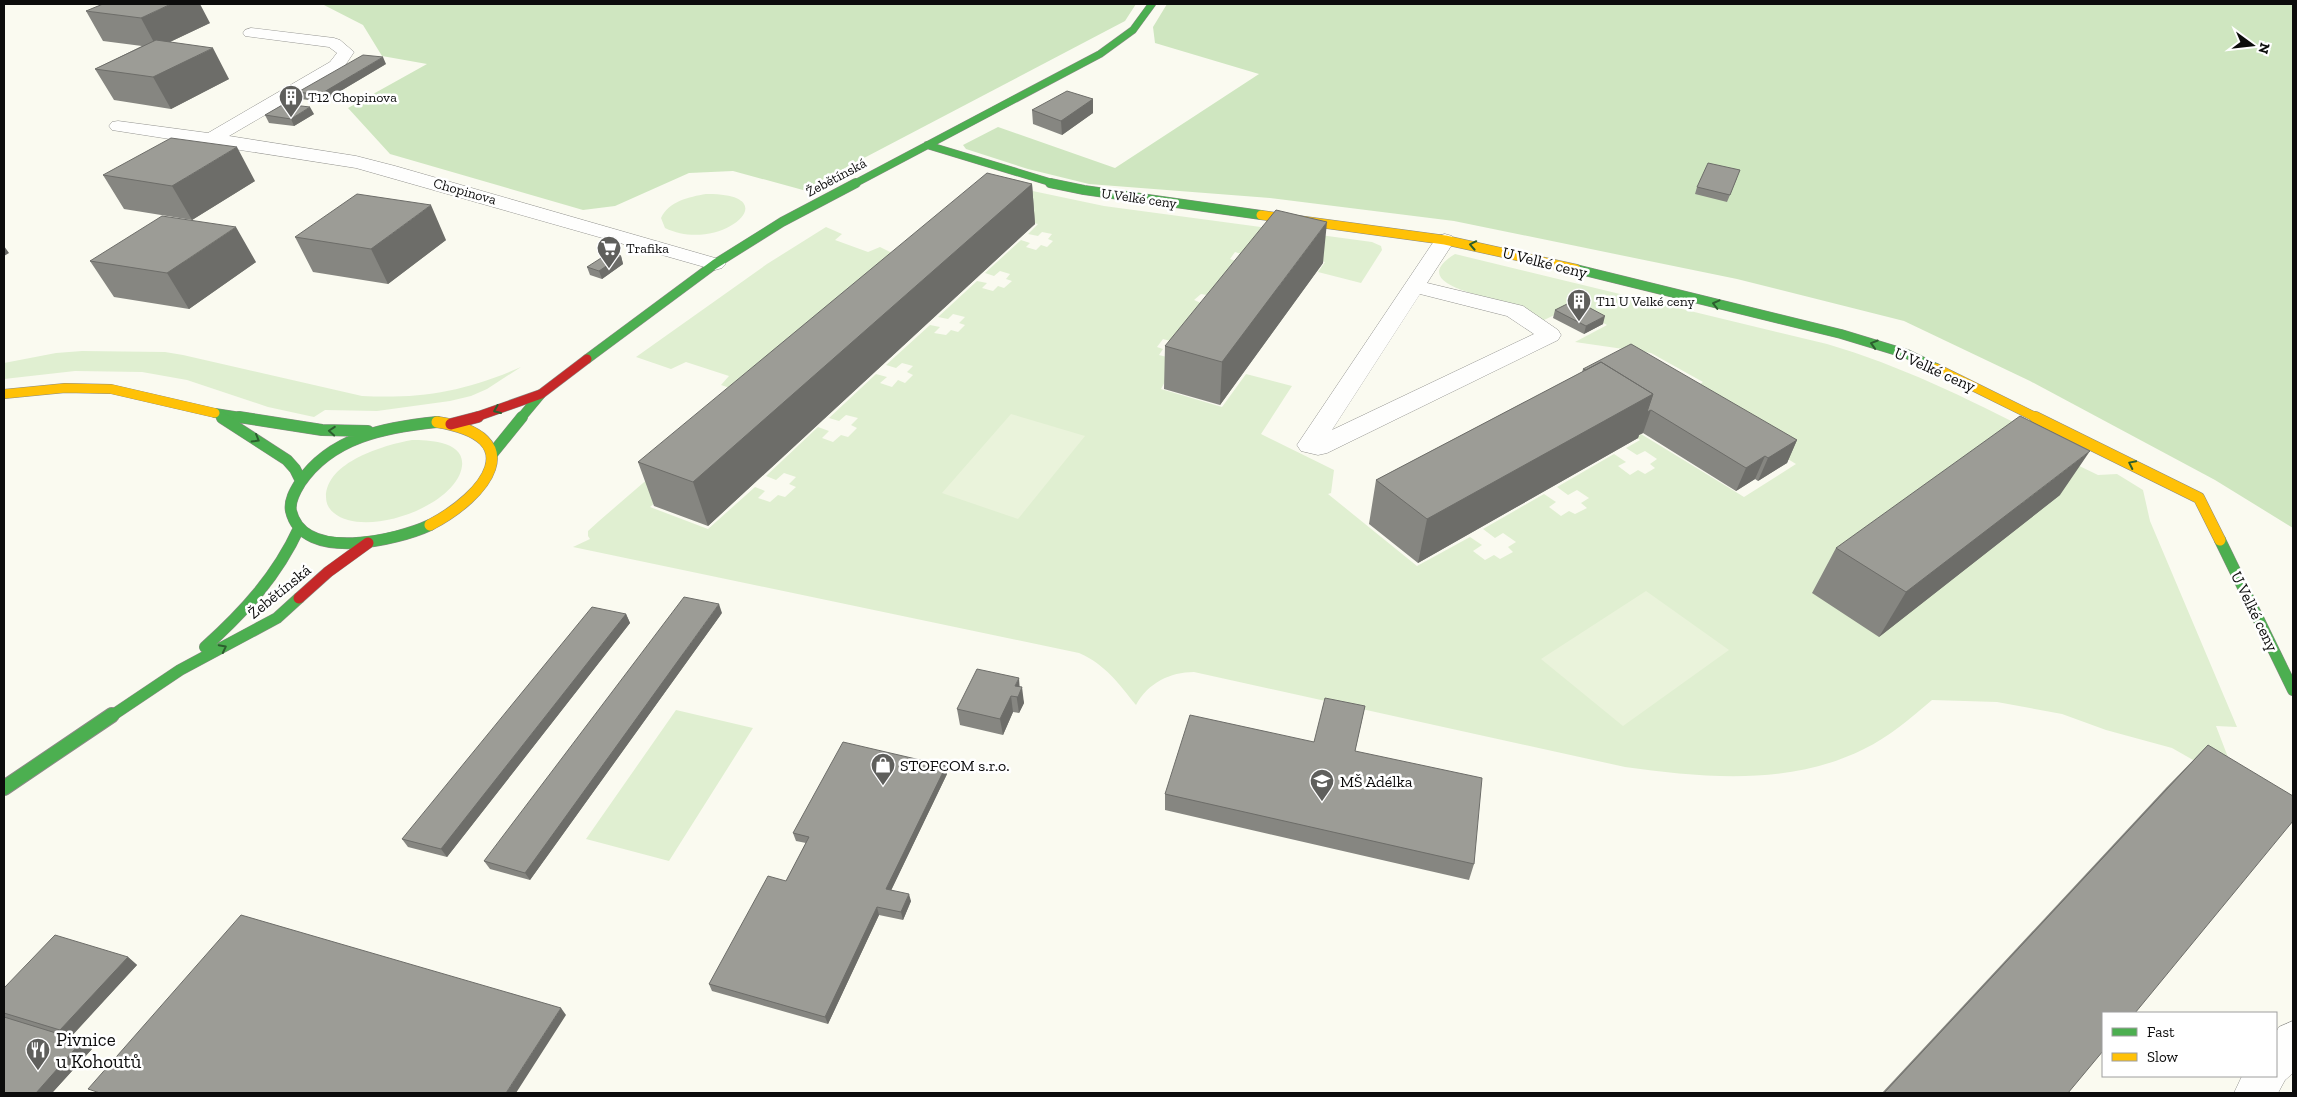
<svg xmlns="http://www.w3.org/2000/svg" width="2297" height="1097" font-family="'Zilla Slab',serif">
  <rect width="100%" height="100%" fill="#fafaf0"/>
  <path fill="#e0efd1" d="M1014,187l90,19 268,36 9,4 1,4 -21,33 -43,-11 7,-10 -53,-13 -31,5 -6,-2 -5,7 6,2 -29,34 -6,-1 -7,6 7,3 -31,38 -7,-2 -6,8 6,2 -4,6 12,3 -4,20 -6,11 61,18 24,-33 46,12 -31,48 73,36 -3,23 -3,1 89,72 53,-29 12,8 -9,6 12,9 9,-5 6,4 13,-7 -5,-5 8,-5 -13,-9 -8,5 -12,-9 61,-35 12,8 -7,5 12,9 8,-5 6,3 12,-6 -6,-5 8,-5 -12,-8 -9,5 -11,-8 57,-33 12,8 -8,4 12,9 8,-5 7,4 10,-6 -5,-4 7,-5 -12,-8 -8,4 -11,-7 14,-8 -4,-3 5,-3 103,63 52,-33 -114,-69 21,-13 -52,-29 -76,-11 32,-17 -34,-19 -33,16c-12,-7 -25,-15 -38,-20 -18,-7 -96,-18 -47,-48l372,90c89,26 168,69 250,110l-8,7 29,14 19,-1 26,16 7,31 87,206 -21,-1 23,60 -67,-38 -66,-18 -44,-16 -65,-12 -65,-2c-21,18 -43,37 -68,49 -74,37 -159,29 -239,18l-431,-95c-24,0 -46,11 -58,33 -18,-22 -30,-40 -57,-52l-506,-106 17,-8 -2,-3v-5l11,-10 73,-63 24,9 -46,40 58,22 47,-42 10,4 -7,7 12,4 8,-7 7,2 11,-10 -7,-3 7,-7 -12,-4 -8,7 -10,-4 52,-49 11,4 -7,7 11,4 8,-7 7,2 9,-9 -6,-3 7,-7 -12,-3 -7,6 -10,-3 47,-44 11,3 -7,6 12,4 6,-7 7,3 8,-8 -6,-3 6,-6 -11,-3 -6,5 -10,-3 44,-40 10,2 -6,6 12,2 5,-5 7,2 7,-7 -6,-2 6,-6 -12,-3 -5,5 -10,-2 39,-36 10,2 -5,5 11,3 5,-5 6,2 8,-7 -6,-2 4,-5 -10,-3 -6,5 -9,-3 36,-33 9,3 -4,4 10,3 5,-5 6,2 6,-6 -5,-2 4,-5 -10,-2 -4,4 -10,-2 10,-10 -48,-12z
    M706,194c85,-1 14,61 -41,34l-4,-10c8,-17 28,-21 45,-24z
    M826,227l16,7 -7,6 33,12 12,-5 18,9 -159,135 -18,-6 8,-9 -43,-14 -15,7 -35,-12 131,-93z
    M82,351l83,1 18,3 179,41c60,3 104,-5 159,-29l-34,22 -16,7 -21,5 -73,10 -52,-1 -11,7 -46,-10 -81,-27 -45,-8 -67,-1 -71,8v-16l52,-10z
    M412,440c16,0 53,1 50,26 -5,40 -97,73 -128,47 -5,-4 -8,-9 -8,-16 0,-35 58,-52 86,-57z
    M676,710l77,18 -84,133 -83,-22z"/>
  <path fill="#cfe6c0" d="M322,4h814l-11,17 -322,169 -70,-19 -44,2 -74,33 -32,4 -193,-56 -42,-46 79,-44 -45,-8 -19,-31z
    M1167,4h1126v524l-78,-48 -185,-99 -126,-60 -167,-42 -283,-58 -184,-23 -181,-14 -61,-15 -62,-20 -3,-4 35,-18 117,41 144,-94 -104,-31 -2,-16z"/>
  <path fill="#eaf3db" d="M1011,414l74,22 -67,83 -76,-26z
    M1646,591l83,59 -106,76 -82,-67z"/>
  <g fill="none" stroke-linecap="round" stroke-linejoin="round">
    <defs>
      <path id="street" d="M251,28l83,10 6,2 14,12 -12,18 -113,66 127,20 39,10 327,94 4,4 -4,4 -7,2 -7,-2 -352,-100 -244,-38 -3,-4 3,-4 6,-1 90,12 122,-71 7,-9 -8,-6 -84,-11 -2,-3 2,-3z
        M1445,234l7,2 3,4 -28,43 96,23 35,24 3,5 -3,5 -231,113 -9,2 -17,-4 -4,-6 4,-6 131,-195 6,-8zM1420,294l87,22 27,18 -202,96z
        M2293,1021v52l-8,7 -7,13h-44l8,-17h34v-44l3,-5z"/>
      <path id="fast-far3" d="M927,145l129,39
        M854,184l246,-130 33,-24 19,-26"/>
      <path id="fast-far2" d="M1050,183l34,7 177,25
        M1576,269l265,65 66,20 29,14
        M587,359l128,-95 67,-42 74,-39
        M215,413l32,5
        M521,418l20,-24"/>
      <path id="fast-far1" d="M239,417l83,13 46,1
        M222,418l65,42 8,9 6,12
        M492,454l30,-37
        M430,525c-32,15 -127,38 -139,-14 -2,-10 4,-20 9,-28 31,-46 86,-56 137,-61
        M2220,540l73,150
        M205,647c39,-35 72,-71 94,-119
        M110,717l70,-47 97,-52 22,-20"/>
      <path id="fast" d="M4,788l108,-73"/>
      <path id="slow-far1" d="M1261,215l184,25 131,29
        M1936,368l101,50
        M4,394l61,-6 46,1 104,24"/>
      <path id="slow" d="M2035,417l164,81 21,42
        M430,525c56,-29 102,-88 7,-103"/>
      <path id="jam-far1" d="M473,418l68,-24 46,-35"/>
      <path id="jam" d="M451,424l27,-7
        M299,598l29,-26 40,-29"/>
    </defs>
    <use href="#street" stroke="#93938f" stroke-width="1"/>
    <use href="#fast-far3" stroke="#8a8a85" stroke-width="8"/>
    <use href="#fast-far2" stroke="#8a8a85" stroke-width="10"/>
    <use href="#fast-far1" stroke="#8a8a85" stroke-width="12"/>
    <use href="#fast" stroke="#8a8a85" stroke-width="16"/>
    <use href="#slow-far1" stroke="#8a8a85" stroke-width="10"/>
    <use href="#slow" stroke="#8a8a85" stroke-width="12"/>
    <use href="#jam-far1" stroke="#8a8a85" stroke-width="10"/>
    <use href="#jam" stroke="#8a8a85" stroke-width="12"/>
    <use href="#street" fill="#fefefd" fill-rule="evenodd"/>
    <use href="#fast-far3" stroke="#4caf50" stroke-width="7"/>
    <use href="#fast-far2" stroke="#4caf50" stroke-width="9"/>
    <use href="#fast-far1" stroke="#4caf50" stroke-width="11"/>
    <use href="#fast" stroke="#4caf50" stroke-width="14"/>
    <use href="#slow-far1" stroke="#ffc107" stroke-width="9"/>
    <use href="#slow" stroke="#ffc107" stroke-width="11"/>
    <use href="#jam-far1" stroke="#c62828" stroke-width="9"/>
    <use href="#jam" stroke="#c62828" stroke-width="11"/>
  </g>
  <path fill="#868681" d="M86,11l124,12 -40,19 59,37 -58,30 -57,-9 -19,-31 47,-23 -39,-5z
    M386,64l-64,38 -21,-3 -3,-7z
    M1093,99v14l-31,22 -29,-11 -1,-14z
    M314,114l-20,12 -25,-3 -4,-8z
    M103,175l152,6 -63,39 -68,-11z
    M1737,178l-10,24 -32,-8 2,-7z
    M1032,184l3,40 -327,302 -54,-20 -16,-44z
    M295,237l151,3 -58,44 -75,-12z
    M621,256l2,8 -21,15 -12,-4 -3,-8z
    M90,261l166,1 -67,47 -75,-12z
    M1323,263l-103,142 -56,-16 1,-43z
    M1555,310l48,14 -19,10 -31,-16z
    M1583,369l214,71 -10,23 -29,18 -3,-2 -19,12 -93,-58 -4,2 -1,3 -220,125 -49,-39 7,-44 206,-108z
    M2060,495l-181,142 -67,-44 24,-45z
    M722,613l-192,267 -40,-11 -6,-8z
    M626,614l4,9 -183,234 -39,-10 -6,-8z
    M1019,686l5,17 -5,10 -6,-1 -10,23 -43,-10 -3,-16z
    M1365,706l-10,45 119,113 -5,16 -304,-70v-16l149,-52z
    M2208,745l-140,348h-186l284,-305z
    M946,766l1,8 -56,116 20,11 -8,19 -24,-5 -51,109 -116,-33 -3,-7 77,-103 20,-38 -10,-2 -3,-8z
    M128,957l9,8 -67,72 22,12 -40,44h-48v-105z"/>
  <path fill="#6d6d69" d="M171,4h29l10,19 -53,25 -16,-30z
    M213,48l16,31 -58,30 -18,-32z
    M383,57l3,7 -64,38 -3,-7z
    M1093,99v14l-31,22 -1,-14z
    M310,107l4,7 -20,12 -3,-7z
    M237,147l18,34 -63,39 -20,-34z
    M1032,184l3,40 -327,302 -15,-44z
    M431,205l15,35 -58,44 -17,-35z
    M1327,222l-4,41 -103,142 2,-43z
    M236,227l20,35 -67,47 -22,-36z
    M4,246l5,7 -5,3z
    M621,256l2,8 -21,15 -3,-8z
    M1605,316l-2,8 -19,10 2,-8z
    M1653,394l-2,16 -8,23 -4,2 -1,3 -220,125 9,-44z
    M1797,440l-10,23 -29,18 10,-23z
    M2090,451l-30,44 -181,142 27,-45z
    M1765,456l-10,23 -19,12 10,-23z
    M719,604l3,9 -192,267 -5,-7z
    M626,614l4,9 -183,234 -6,-8z
    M1019,678l1,14 2,-5 2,16 -5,10 -4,-27z
    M1011,696l2,16 -10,23 -3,-16z
    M946,766l1,8 -59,123 -2,-8z
    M909,894l2,7 -8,19 -2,-8z
    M877,907l2,8 -51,109 -3,-7z
    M128,957l9,8 -67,73 -10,-8z
    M561,1008l5,7 -50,78h-10z
    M82,1041l10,8 -40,44h-16z"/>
  <path fill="#9c9c96" stroke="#6d6d69" d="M103,4h68l-30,14 -55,-7z
    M156,40l57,8 -60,29 -58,-8z
    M363,55l20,2 -64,38 -21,-3z
    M1067,91l26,8 -32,22 -29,-11z
    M284,104l26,3 -19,12 -26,-4z
    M171,138l66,9 -65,39 -69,-11z
    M1708,163l32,7 -10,25 -33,-8z
    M987,173l45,11 -339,298 -55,-20z
    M357,194l74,11 -60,44 -76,-12z
    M1276,210l51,12 -105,140 -57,-16z
    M162,216l74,11 -69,46 -77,-12z
    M609,253l12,3 -22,15 -12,-4z
    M1575,300l30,16 -19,10 -31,-16z
    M1631,344l166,96 -29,18 -3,-2 -19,12 -95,-58 -4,2 6,-18 -52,-32 -15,8 -3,-1z
    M1601,362l52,32 -226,125 -51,-39z
    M2020,416l70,35 -184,141 -70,-44z
    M684,597l35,7 -194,269 -41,-12z
    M592,607l34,7 -185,235 -39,-10z
    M977,669l42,9 -4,8 7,1 -4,10 -7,-1 -11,23 -43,-10z
    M1325,698l40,8 -10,45 127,27 -8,86 -309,-70 25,-79 124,27z
    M843,742l103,24 -60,123 23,5 -8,18 -24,-5 -52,110 -116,-33 59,-108 18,5 23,-44 -16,-4z
    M2208,745l85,51v25l-158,192h-32v38l-35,42h-184z
    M241,915l320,93 -55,85h-406l-12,-4z
    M55,935l73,22 -68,73 -56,-17v-25z
    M4,1017l78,24 -46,52h-32z"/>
  <defs><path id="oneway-chevron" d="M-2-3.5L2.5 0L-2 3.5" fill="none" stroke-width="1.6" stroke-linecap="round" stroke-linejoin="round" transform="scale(1.25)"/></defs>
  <g stroke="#2c5e2e">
    <use href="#oneway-chevron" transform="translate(1473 245) rotate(-169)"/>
    <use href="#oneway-chevron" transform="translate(1716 304) rotate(-166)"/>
    <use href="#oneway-chevron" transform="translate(1874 344) rotate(-163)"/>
    <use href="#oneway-chevron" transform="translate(497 410) rotate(157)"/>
    <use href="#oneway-chevron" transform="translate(332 431) rotate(-176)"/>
    <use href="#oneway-chevron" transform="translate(256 439) rotate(30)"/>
    <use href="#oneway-chevron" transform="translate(2132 464) rotate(-154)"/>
    <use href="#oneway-chevron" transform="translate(223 648) rotate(-27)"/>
  </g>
  <defs>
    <symbol id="building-pin" viewBox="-11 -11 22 30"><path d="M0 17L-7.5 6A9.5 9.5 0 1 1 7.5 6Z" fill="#5f5f5c" stroke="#fff"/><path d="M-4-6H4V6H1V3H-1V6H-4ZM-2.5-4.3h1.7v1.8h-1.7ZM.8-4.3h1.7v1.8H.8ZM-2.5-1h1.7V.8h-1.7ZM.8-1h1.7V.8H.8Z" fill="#fff"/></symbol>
    <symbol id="supermarket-pin" viewBox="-11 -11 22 30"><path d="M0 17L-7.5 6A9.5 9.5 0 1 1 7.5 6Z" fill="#5f5f5c" stroke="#fff"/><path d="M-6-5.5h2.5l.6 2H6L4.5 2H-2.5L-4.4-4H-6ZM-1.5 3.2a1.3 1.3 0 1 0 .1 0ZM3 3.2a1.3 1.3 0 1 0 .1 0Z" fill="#fff"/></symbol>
    <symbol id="shop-pin" viewBox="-11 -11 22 30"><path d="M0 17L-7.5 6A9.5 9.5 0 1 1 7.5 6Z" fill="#5f5f5c" stroke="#fff"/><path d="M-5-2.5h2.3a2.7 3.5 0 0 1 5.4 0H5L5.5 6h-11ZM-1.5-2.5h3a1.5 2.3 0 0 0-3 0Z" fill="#fff"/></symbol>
    <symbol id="school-pin" viewBox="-11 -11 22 30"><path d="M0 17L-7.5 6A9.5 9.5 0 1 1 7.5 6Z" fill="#5f5f5c" stroke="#fff"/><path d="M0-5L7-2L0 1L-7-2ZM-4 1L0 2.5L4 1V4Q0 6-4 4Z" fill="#fff"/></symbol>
    <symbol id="restaurant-pin" viewBox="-11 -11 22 30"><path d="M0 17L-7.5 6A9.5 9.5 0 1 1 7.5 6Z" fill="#5f5f5c" stroke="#fff"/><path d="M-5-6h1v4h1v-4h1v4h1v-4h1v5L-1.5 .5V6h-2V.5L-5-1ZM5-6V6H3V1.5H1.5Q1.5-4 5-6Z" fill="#fff"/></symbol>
  </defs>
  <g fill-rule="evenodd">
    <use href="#building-pin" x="277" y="83" width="28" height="38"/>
    <use href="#supermarket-pin" x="595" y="234" width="28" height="38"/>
    <use href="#building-pin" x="1565" y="287" width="28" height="38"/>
    <use href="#shop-pin" x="869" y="751" width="28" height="38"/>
    <use href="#school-pin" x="1308" y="767" width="28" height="38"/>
    <use href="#restaurant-pin" x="24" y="1036" width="28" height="38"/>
  </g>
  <g text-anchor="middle" stroke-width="5" stroke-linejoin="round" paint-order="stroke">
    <g font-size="14" fill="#0c0c0c" stroke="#fff" text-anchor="start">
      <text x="308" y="102">T12 Chopinova</text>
      <text x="626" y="253">Trafika</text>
      <text x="1596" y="306">T11 U Velké ceny</text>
    </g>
    <g font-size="14" fill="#0c0c0c" stroke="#fff">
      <text transform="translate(836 177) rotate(-28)" y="5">Žebětínská</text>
      <text transform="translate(465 191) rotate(16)" y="5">Chopinova</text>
      <text transform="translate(1139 198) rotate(8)" y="5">U Velké ceny</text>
    </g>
    <g font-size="16" fill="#0c0c0c" stroke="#fff">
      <text transform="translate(1545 262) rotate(14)" y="6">U Velké ceny</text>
      <text transform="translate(1935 369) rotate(24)" y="6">U Velké ceny</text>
      <text transform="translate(279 591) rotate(-39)" y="6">Žebětínská</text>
      <text transform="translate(2255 611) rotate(64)" y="6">U Velké ceny</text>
    </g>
    <g font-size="16" fill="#0c0c0c" stroke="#fff" text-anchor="start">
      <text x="900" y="771">STOFCOM s.r.o.</text>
      <text x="1340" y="787">MŠ Adélka</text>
    </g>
    <g font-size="19" fill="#0c0c0c" stroke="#fff" text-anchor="start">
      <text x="56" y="1046">Pivnice<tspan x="56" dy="22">u Kohoutů</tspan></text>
    </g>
  </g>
  <rect width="2297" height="1097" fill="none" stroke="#0c0c0c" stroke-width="10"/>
  <rect x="2102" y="1012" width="175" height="65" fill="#ffffff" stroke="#9e9e9e"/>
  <rect x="2112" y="1028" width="25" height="8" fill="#4caf50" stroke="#9e9e9e"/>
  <text x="2147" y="1037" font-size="15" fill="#0c0c0c">Fast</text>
  <rect x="2112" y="1053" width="25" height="8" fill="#ffc107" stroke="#9e9e9e"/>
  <text x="2147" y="1062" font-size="15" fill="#0c0c0c">Slow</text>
  <g transform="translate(2252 45) rotate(105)" stroke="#ffffff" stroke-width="4" paint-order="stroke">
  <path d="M0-4L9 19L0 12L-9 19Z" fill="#0c0c0c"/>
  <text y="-8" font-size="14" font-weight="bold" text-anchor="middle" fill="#0c0c0c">N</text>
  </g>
</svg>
